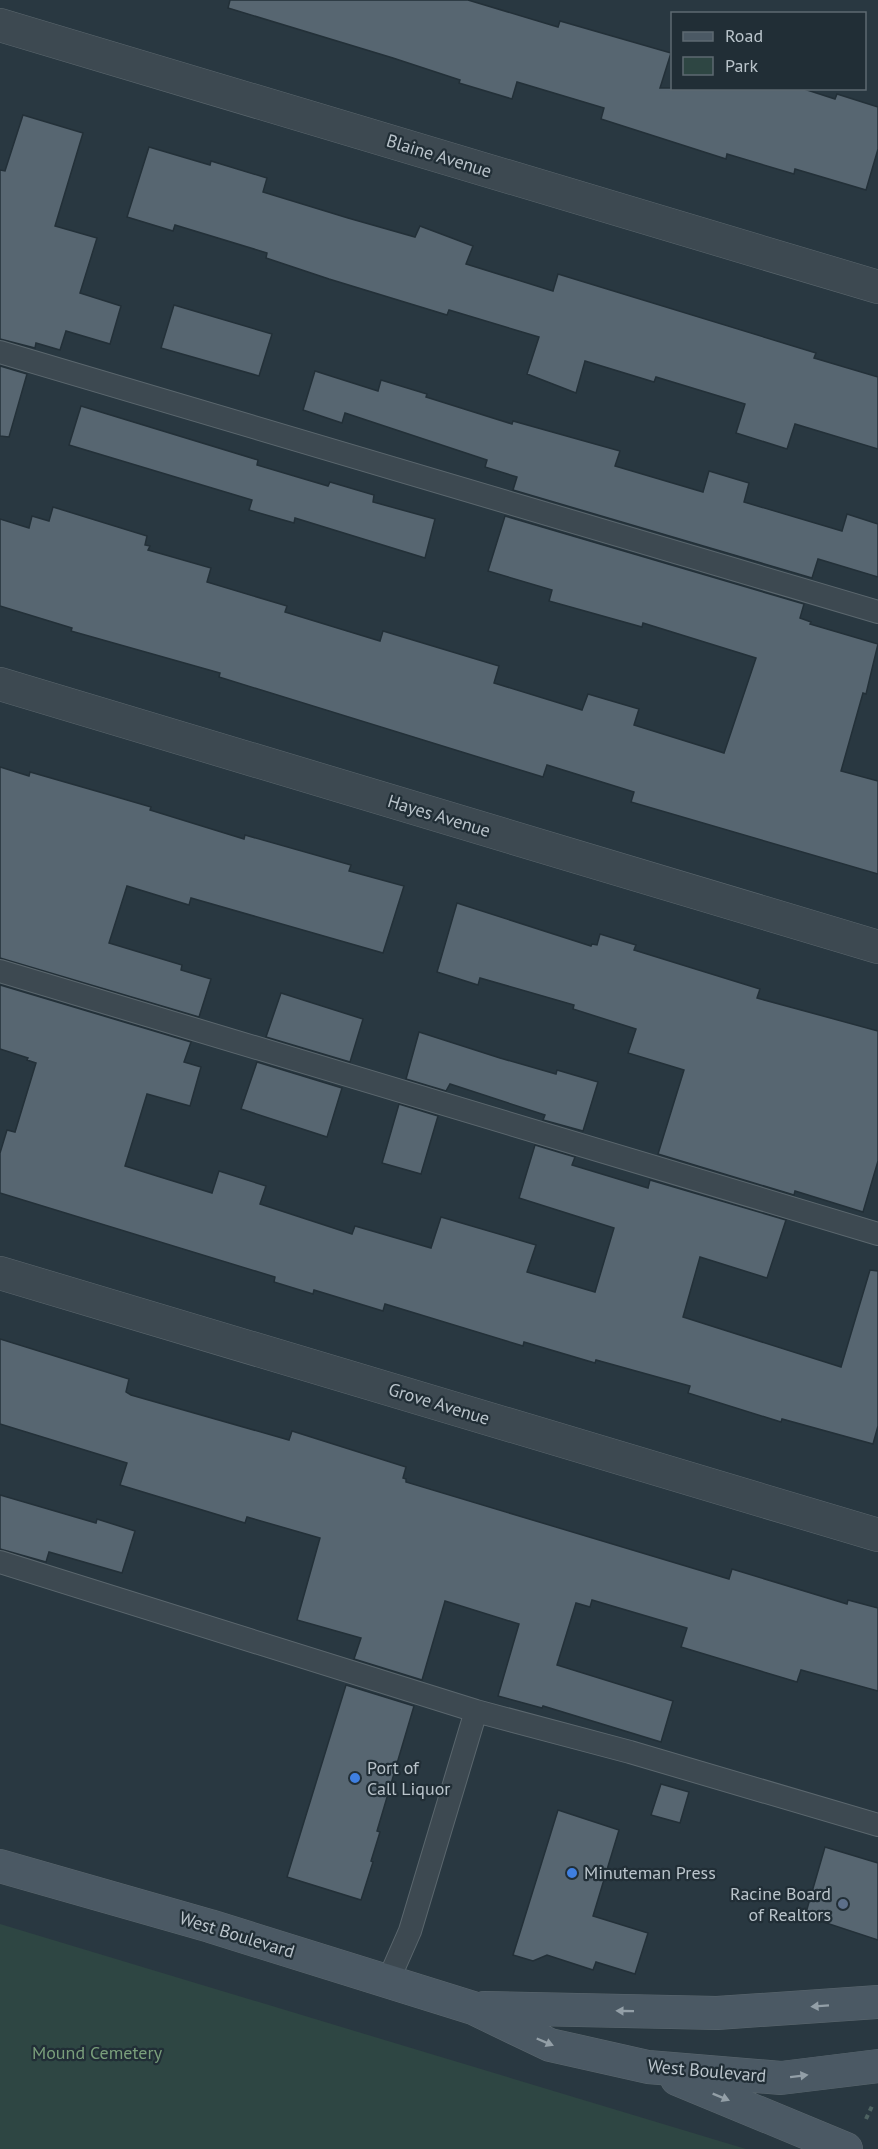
<svg xmlns="http://www.w3.org/2000/svg" width="878" height="2149" font-family="'PT Sans',sans-serif">
  <rect width="100%" height="100%" fill="#293841"/>
  <path fill="#2e4643" d="M0,1924l746,225h-746z"/>
  <path fill="#576671" stroke="#233038" stroke-width="1.5" d="M230,0h238l90,27 2,-6 111,32 -11,35h141l34,11 2,-5 41,13v42l-12,41 -71,-21 -1,5 -67,-20 -1,5 -125,-40 3,-11 -87,-26 -5,17 -53,-16 1,-3 -67,-22 -165,-50z
    M23,115l60,18 -28,93 42,12 -17,55 41,13 -11,38 -44,-13 -6,19 -24,-7 -1,5 -35,-9v-169l5,1z
    M149,147l61,18 1,-4 56,17 -4,14 85,26 67,19 5,-11 53,20 -7,18 87,27 5,-17 258,79 -2,5 64,19v72l-83,-25 -8,25 -51,-16 9,-29 -89,-27 -2,5 -69,-21 -9,32 -49,-19 12,-37 -90,-27 -2,5 -118,-36 -63,-21 1,-5 -92,-28 -2,6 -46,-14z
    M174,305l98,29 -13,42 -98,-28z
    M0,366l27,8 -18,63 -9,-1z
    M315,371l63,20 3,-11 46,14 -1,3 86,27 1,-3 107,30 -5,15 88,26 6,-21 40,12 -5,19 98,29 5,-17 31,10v53l-60,-18 -6,19 -299,-88 4,-13 -32,-10 2,-7 -142,-47 -3,10 -39,-13z
    M81,406l177,54 -1,5 71,21 2,-4 44,13 -1,7 62,17 -10,39 -130,-40 -1,5 -45,-13 3,-10 -183,-55z
    M53,507l94,29 -2,9 5,1 -2,4 63,18 -4,14 80,24 -2,6 95,29 3,-10 116,35 -5,17 88,27 6,-16 51,15 -5,16 90,28 32,-95 -113,-35 -1,4 -93,-26 3,-11 -64,-19 17,-55 299,88 -4,14 11,4 -1,2 68,20 -12,50 -3,-1 -22,78 37,10v93l-247,-72 3,-10 -87,-27 -4,12 -324,-100 1,-4 -149,-42 1,-3 -72,-22v-87l29,9 3,-12 17,5z
    M0,767l29,9 1,-4 73,21 48,14 -1,3 94,29 1,-4 106,30 -2,6 55,15 -21,67 -192,-55 -2,7 -62,-19 -18,57 73,22 -1,5 30,9 -12,38 -199,-59z
    M457,903l134,43 1,-2 5,1 3,-11 36,11 -2,5 126,39 -3,9 121,33v130l-15,51 -68,-21 -1,4 -136,-41 26,-84 -56,-17 8,-24 -63,-20 1,-4 -94,-27 -2,7 -41,-13z
    M0,985l191,57 -7,20 17,5 -11,39 -43,-12 -22,72 32,10 55,17 7,-22 47,15 -6,18 92,30 3,-8 76,22 10,-31 95,28 -9,27 68,20 19,-64 -95,-30 16,-53 40,12 -3,8 76,23 2,-8 136,40 -19,58 -67,-21 -17,60 158,50 29,-97 8,1v155l-5,18 -91,-25 -1,3 -93,-29 2,-7 -94,-26 -1,3 -71,-21 -1,4 -138,-42 -2,7 -69,-21 -1,4 -39,-12 1,-5 -275,-84v-40l7,-23 8,2 21,-69 -9,-3 1,-2 -28,-9z
    M281,993l82,26 -13,43 -84,-25z
    M419,1032l81,26 56,16 1,-4 41,12 -15,49 -40,-11 2,-5 -95,-31 -4,7 -40,-12z
    M257,1062l85,26 -15,49 -86,-28z
    M399,1104l39,12 -17,58 -39,-11z
    M0,1339l129,40 -3,13 5,3 158,45 3,-9 114,36 -3,11 3,1v3l323,97 3,-10 115,35 1,-4 30,8v83l-77,-21 -4,12 -116,-35 6,-19 -95,-28 -2,7 -14,-4 -19,62 116,36 -12,41 -118,-36 -1,2 -44,-12 21,-72 -74,-23 -23,79 -68,-21 7,-21 -64,-18 23,-82 -73,-21 -2,6 -125,-38 7,-22 -127,-39z
    M0,1495l96,28 1,-4 38,12 -13,42 -73,-21 -3,10 -46,-13z
    M346,1685l68,21 -37,125 3,1 -9,29 2,1 -12,38 -74,-23z
    M661,1784l28,8 -9,31 -29,-8z
    M558,1810l61,20 -26,86 55,17 -13,41 -39,-12 -3,8 -46,-15 -14,6 -20,-6z
    M825,1847l53,16v77l-73,-24z"/>
  <g fill="none" stroke-linecap="round" stroke-linejoin="round">
    <defs>
      <path id="lane" d="M0,352l878,260
        M0,971l878,263
        M0,1562l476,149 154,41 248,73
        M388,1981l22,-50 66,-220"/>
      <path id="street" d="M0,25l878,262
        M0,684l878,263
        M0,1273l878,262"/>
      <path id="secondary" d="M0,1866l210,60 263,82 77,37 98,22 133,11 97,-12
        M484,2008l233,5 161,-11
        M677,2079l169,70"/>
    </defs>
    <use href="#lane" stroke="#5b676e" stroke-width="24"/>
    <use href="#street" stroke="#5b676e" stroke-width="34"/>
    <use href="#secondary" stroke="#5b676e" stroke-width="34"/>
    <path stroke="#4d6261" stroke-width="4" stroke-dasharray="4.5 4.5" stroke-linecap="butt" d="M866,2119l7,-15"/>
    <use href="#lane" stroke="#3d4951" stroke-width="22"/>
    <use href="#street" stroke="#3d4951" stroke-width="33"/>
    <use href="#secondary" stroke="#4b5964" stroke-width="33"/>
  </g>
  <defs><path id="oneway-solid" d="M-6-.8H1V-3.2L6.5 0L1 3.2V.8H-6Z" transform="scale(1.5)"/></defs>
  <g fill="#939fa7">
    <use href="#oneway-solid" transform="translate(820 2006) rotate(176)"/>
    <use href="#oneway-solid" transform="translate(625 2011) rotate(-179)"/>
    <use href="#oneway-solid" transform="translate(545 2042) rotate(23)"/>
    <use href="#oneway-solid" transform="translate(799 2076) rotate(-7)"/>
    <use href="#oneway-solid" transform="translate(721 2097) rotate(22)"/>
  </g>
  <g fill="#3f7fe0" stroke="#212e36" stroke-width="2">
    <circle cx="355" cy="1778" r="6"/>
    <circle cx="572" cy="1873" r="6"/>
  </g>
  <circle fill="#5c6f8a" stroke="#212e36" stroke-width="2" cx="843" cy="1904" r="6"/>
  <g text-anchor="middle" stroke-width="4.5" stroke-linejoin="round" paint-order="stroke">
    <g font-size="18" fill="#bac4cb" stroke="#212e36">
      <text transform="translate(439 156) rotate(17)" y="6">Blaine Avenue</text>
      <text transform="translate(439 816) rotate(17)" y="6">Hayes Avenue</text>
      <text transform="translate(439 1404) rotate(17)" y="6">Grove Avenue</text>
      <text transform="translate(237 1935) rotate(17)" y="6">West Boulevard</text>
      <text transform="translate(707 2071) rotate(5)" y="6">West Boulevard</text>
    </g>
    <g font-size="18" fill="#bac4cb" stroke="#212e36" text-anchor="start">
      <text x="367" y="1774">Port of<tspan x="367" dy="21">Call Liquor</tspan></text>
      <text x="584" y="1879">Minuteman Press</text>
      <text x="831" y="1900" text-anchor="end">Racine Board<tspan x="831" dy="21">of Realtors</tspan></text>
    </g>
    <g font-size="18" fill="#7a9f7b" stroke="#212e36">
      <text x="97" y="2059">Mound Cemetery</text>
    </g>
  </g>
  <rect x="671" y="12" width="195" height="78" fill="#212e36" stroke="#5e6a72" stroke-width="1.5"/>
  <rect x="683" y="32" width="30" height="9" fill="#4b5964" stroke="#5e6a72" stroke-width="1.5"/>
  <text x="725" y="42" font-size="18" fill="#bac4cb">Road</text>
  <rect x="683" y="57" width="30" height="18" fill="#2e4643" stroke="#5e6a72" stroke-width="1.5"/>
  <text x="725" y="72" font-size="18" fill="#bac4cb">Park</text>
</svg>
